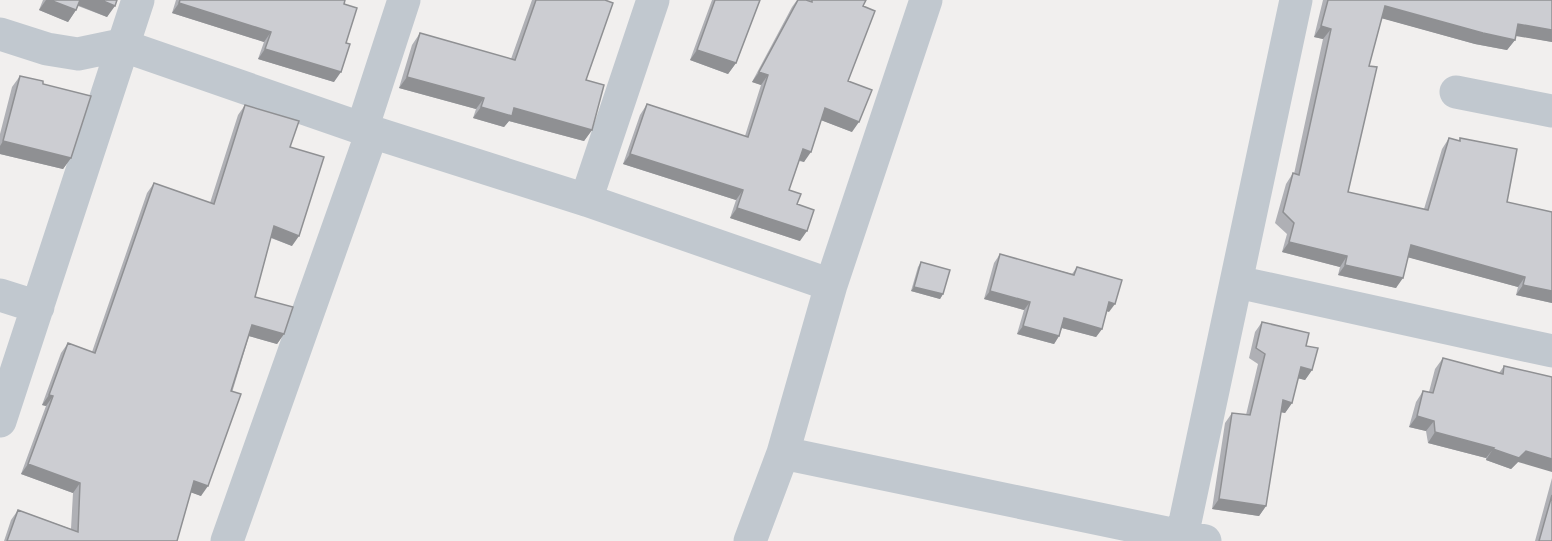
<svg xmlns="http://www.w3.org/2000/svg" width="1552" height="541" font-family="'IBM Plex Sans',sans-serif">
  <rect width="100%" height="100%" fill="#f1efee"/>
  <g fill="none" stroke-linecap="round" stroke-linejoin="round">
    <path stroke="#c1c8cf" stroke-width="33" d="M0,34l47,15 31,5 43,-9 251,87 214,68 245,85
      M1456,92l96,19
      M362,129l42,-129
      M586,200l67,-200
      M1237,282l315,69
      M0,295l38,12
      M0,421l138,-421
      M783,453l422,88
      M227,541l145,-409
      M750,541l33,-88 48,-168 95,-285
      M1181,541l115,-541"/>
  </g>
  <path fill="#afb0b5" d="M43,0h74l-10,17 -29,-11 -2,4 -8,12 -29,-12z
    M176,0h169l-1,4 -10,78 -76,-23 6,-17 -92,-29z
    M532,0h73l-19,80 6,50 -8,11 -75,-20 -5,6 -31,-9 3,-9 -77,-21 13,-43 8,-12 91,26z
    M712,0h48l-24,63 -8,11 -38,-14z
    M797,0l12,1v-1h57l-3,6 -15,75 4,51 -31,-12 -17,42 -5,-1 -10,29 8,14 3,37 -70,-23 6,-18 -113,-36 17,-49 7,-11 98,32 16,-51 -9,-3 40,-75z
    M1323,0h229v42l-37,-7v5l-8,10 -32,-6 -93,-26 -13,48 -21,126 76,17 18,-60 7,-11 10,3 1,-3 47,64 45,10v91l-36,-8 2,-8 -110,-30 -12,31 -58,-13 2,-8 -58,-15 5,-18 -12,-11 11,-39 7,-11 1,1 29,-135 -9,-2z
    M20,76l23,8 28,74 -8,11 -63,-15v-20l12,-47z
    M245,105l45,42 2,99 -21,-8 -16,59 29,37 -7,10 -28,-8 -48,160 -10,-4 -14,49h-173l7,-21 7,-10 53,19 2,-36 -52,-19 25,-68 -4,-1 19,-52 7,-10 24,9 55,-159 7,-10 56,20 28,-88z
    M1000,254l72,20 5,-7 32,45 -2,-1 -5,18 -6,8 -34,-9 -3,8 -5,8 -37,-10 7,-24 -40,-11 10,-36z
    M921,262l22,32 -3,5 -29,-8 7,-24z
    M1262,322l44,24 6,24 -7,10 -7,-2 -6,25 -7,10 -4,-1 -15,94 -7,10 -47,-7 13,-86 7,-10 14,2 12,-51 -9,-6 6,-26z
    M1443,358l56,15 5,-7 14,96 -7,7 -25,-9v-2l-58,-15 -2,-12 -17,-4 7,-25 7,-11 6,1 6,-23z
    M1552,478v63h-17z"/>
  <path fill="#8f9093" d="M46,0h4l26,10 -8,12 -29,-12z
    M78,0h23l14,6 -8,11 -32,-13z
    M179,3l92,29 -7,10 -92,-29z
    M1385,6l130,34 -8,10 -32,-6 -98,-27z
    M1518,24l34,6v12l-42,-7z
    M1321,26l10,3 -8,10 -9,-2z
    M265,49l76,23 -7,10 -76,-23z
    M697,50l39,13 -8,11 -38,-14z
    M759,72l9,3 -7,10 -9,-3z
    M407,77l77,21 -8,11 -77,-21z
    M481,107l33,1 78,22 -8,11 -75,-20 -5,6 -31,-9z
    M825,108l34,14 -7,10 -34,-13z
    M3,141l68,17 -8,11 -63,-15v-8z
    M803,149l8,3 -7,10 -8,-3z
    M630,154l113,36 -7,10 -113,-36z
    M737,208l70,23 -7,10 -70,-23z
    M274,226l25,10 -7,10 -25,-10z
    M1289,242l58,14 -7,11 -58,-15z
    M1411,245l114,32 -7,10 -115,-31z
    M1345,265l58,13 -7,10 -58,-13z
    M1523,285l29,6v12l-36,-8z
    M914,287l29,7 -3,5 -29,-8z
    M990,291l40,11 -6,8 -40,-11z
    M1109,302l6,2 -6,8 -5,-2z
    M1064,318l38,11 -6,8 -38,-10z
    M252,325l32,9 -7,10 -32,-9z
    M1023,326l36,10 -5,8 -37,-10z
    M1301,367l11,3 -7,10 -12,-3z
    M49,395l4,1 -7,10 -4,-1z
    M1283,400l9,3 -7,10 -10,-2z
    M1417,416l17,5 -8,10 -17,-4z
    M1435,432l59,16 -8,10 -58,-15z
    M1493,449l33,2 26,8v13l-34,-10 -7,7 -25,-9z
    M28,464l52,19 -7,10 -52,-19z
    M194,481l14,5 -7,10 -14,-5z
    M1219,499l47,7 -7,10 -47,-7z"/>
  <path fill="#cccdd2" stroke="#8f9093" stroke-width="1.5" d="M50,0h30l-4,10z
    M101,0h16l-2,6z
    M180,0h165l-1,4 13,4 -11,35 4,1 -9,28 -76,-23 6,-17 -92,-29z
    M536,0h69l8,3 -27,77 18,5 -12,45 -78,-22 -2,8 -31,-9 3,-9 -77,-21 13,-44 95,27z
    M715,0h45l-24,63 -39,-13z
    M798,0h8l6,2v-2h54l-3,6 12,5 -27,70 24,9 -13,32 -34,-14 -14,44 -8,-3 -14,41 12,4 -4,10 17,6 -7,21 -70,-23 6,-18 -113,-36 17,-50 101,33 20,-62 -9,-3z
    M1328,0h224v30l-34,-6 -3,16 -32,-7 -98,-27 -16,60 8,1 -29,125 80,18 21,-72 11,3v-3l57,11 -10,53 45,10v79l-29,-6 2,-8 -114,-32 -8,33 -58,-13 2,-9 -58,-14 5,-19 -11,-11 10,-39 6,2 32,-146 -10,-3z
    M20,76l23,5v3l48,12 -20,62 -68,-17z
    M245,105l54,16 -9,26 34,10 -25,79 -25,-10 -19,71 38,10 -9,27 -32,-9 -21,66 10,3 -33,92 -14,-5 -17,60h-170l11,-31 60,22 2,-49 -52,-19 25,-68 -4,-1 19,-52 27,10 59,-170 60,21z
    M1000,254l74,21 3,-8 45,13 -7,24 -6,-2 -7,27 -38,-11 -5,18 -36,-10 7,-24 -40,-11z
    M921,262l29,8 -7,24 -29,-7z
    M1262,322l47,11 -3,13 12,2 -6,22 -11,-3 -9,36 -9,-3 -17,106 -47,-7 13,-86 18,2 15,-61 -9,-6z
    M1443,358l60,16 1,-8 48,11v82l-26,-8 -7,7 -26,-9 1,-1 -59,-16 -1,-11 -17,-5 6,-25 10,2z
    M1552,495v46h-13z"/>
</svg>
